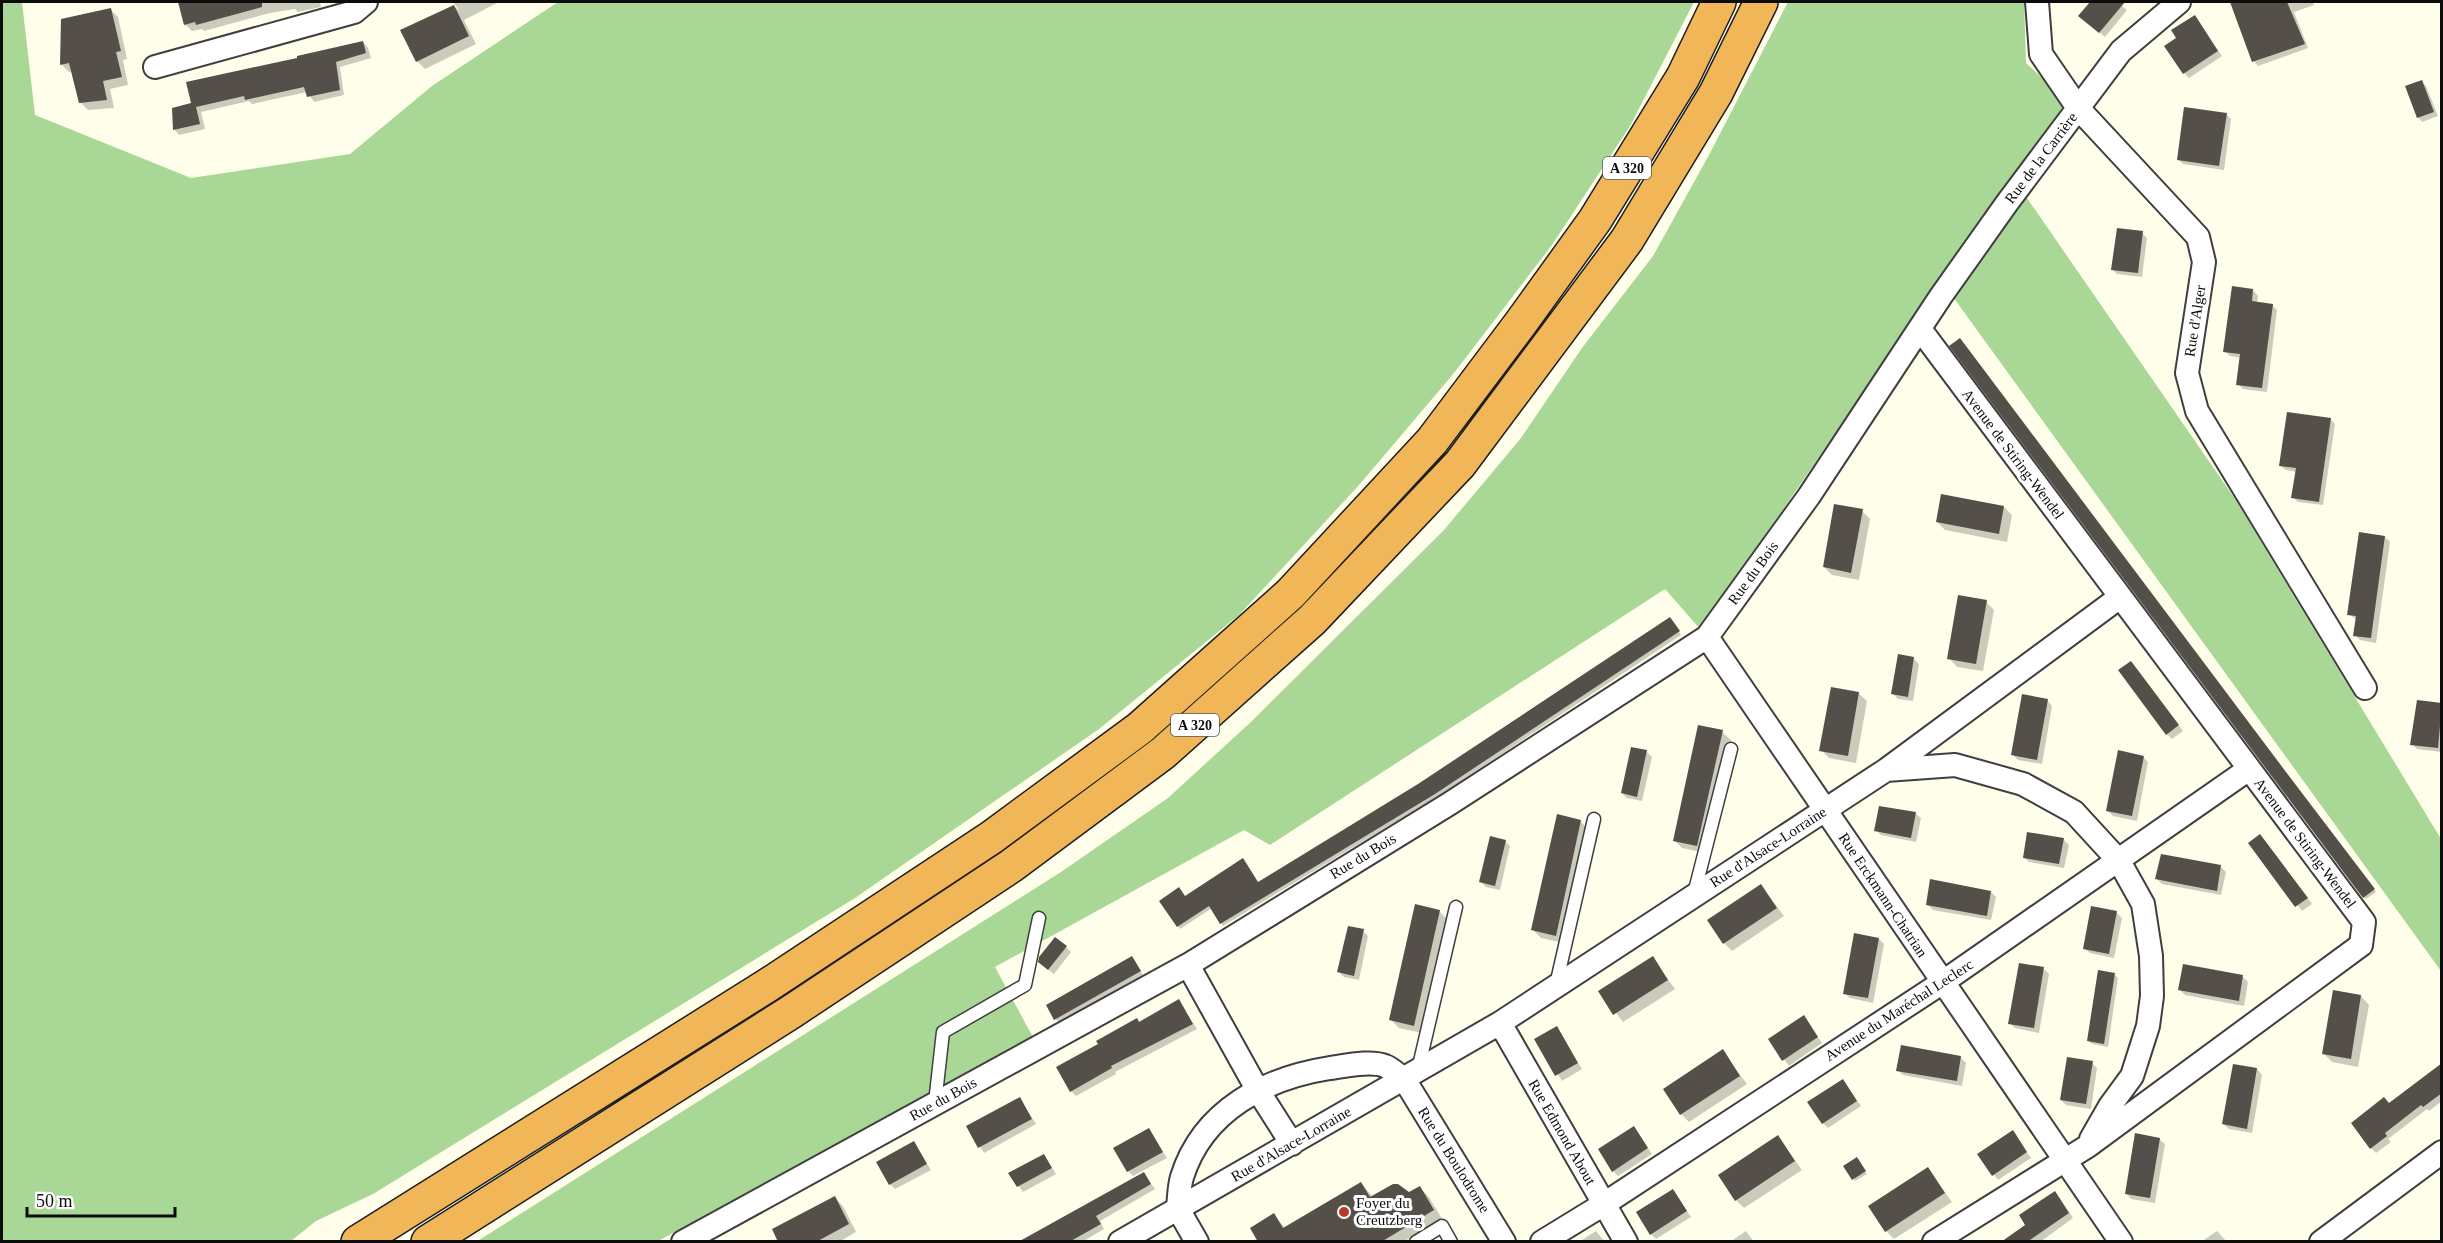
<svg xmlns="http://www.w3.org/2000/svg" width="2443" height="1243" font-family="'Times New Roman',serif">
  <rect width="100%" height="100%" fill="#fefeeb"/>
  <path fill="#a9d796" d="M2,2h20l13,113 156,63 159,-24 82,-68 126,-84h1136l-64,124 -78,119 -98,128 -94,111 -121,131 -140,114 -244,169 -482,296 -57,27 -25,20 -289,1z
    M1788,2h236l2,61 39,36 -38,99 208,301 206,340v132l-501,-692 -239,351 -36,-41 -395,256 -26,-15 -249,137 40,74 -377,200 -182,1 585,-370 107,-74 84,-77 192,-191 77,-92 61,-90 71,-92 56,-101z"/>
  <path fill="#0003" d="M180,2h140l1,5 -23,5 -3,-3 -25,4 -66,18 -2,-2 -10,2 -7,-7z
    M453,2h46l-35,18 12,24 -51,25 -8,-8 36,-55 6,4z
    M2092,2h25l10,8 -22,27 -25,-21z
    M2235,2h78l1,3 -20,7 14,36 -50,18 -4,-5 -22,-58z
    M110,9l8,8 9,42 -4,1 5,25 -18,4 4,19 -26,2 -8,-8 -7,-31 -4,1 -7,-7 1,-44z
    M2195,17l27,39 -33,22 -5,-5 -6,-34z
    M363,42l5,6 3,10 -31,9 4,28 -30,7 -7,-10 -55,12 -3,-3 -48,11 4,17 -26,6 -5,-6 19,-24 106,-45z
    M2421,81l5,5 12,30 -16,6 -4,-5z
    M2227,115l4,4 -7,51 -41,-6 -5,-5z
    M2142,233l5,5 -5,39 -25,-3 -5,-5z
    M2253,290l5,6 -1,7 15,2 5,5 -10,82 -24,-3 -5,-5 3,-26 -11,-2 -5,-5z
    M1962,342l414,550 -10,7 -2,-2z
    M2330,419l5,5 -12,81 -25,-3 -5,-5 4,-25 -11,-2 -5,-4z
    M2004,507l8,8 -5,27 -62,-12 -8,-8z
    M1862,511l8,8 -11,61 -27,-5 -8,-8z
    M2385,537l5,5 -14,101 -16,-3 -5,-5 2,-15 -8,-6z
    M1986,602l8,8 -11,61 -26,-4 -8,-9z
    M1673,621l8,14 -243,161 -215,130 -11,-18 -32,21 -2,-3 8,-28 73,-15 160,-98z
    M1914,659l5,5 -6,37 -15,-2 -5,-5z
    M2136,668l47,63 -11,8 -5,-5z
    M1858,693l9,8 -11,62 -27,-5 -8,-8z
    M2047,700l5,6 -10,58 -24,-4 -5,-5z
    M2442,705v47l-25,-3 -5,-5z
    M1722,732l9,8 -26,113 -23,-5 -8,-8z
    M1647,752l5,5 -10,44 -15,-3 -5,-5z
    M2143,757l5,5 -11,59 -24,-5 -5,-5z
    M1915,813l6,5 -5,24 -35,-7 -5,-5z
    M1558,816l23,6 8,8 -25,113 -23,-5 -8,-8z
    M2028,833l36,7 5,5 -5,23 -35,-6 -5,-5z
    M1505,841l5,5 -10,44 -14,-3 -5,-5z
    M2265,841l47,63 -10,7 -52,-67z
    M2221,867l5,5 -5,23 -59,-11 -5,-5z
    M1761,886l23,30 -52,35 -8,-8z
    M1991,892l5,5 -5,23 -58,-10 -6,-6z
    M1439,911l8,8 -25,114 -23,-5 -8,-8z
    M2116,912l6,6 -8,40 -24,-5 -6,-5z
    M1363,931l5,5 -9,44 -15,-3 -5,-5z
    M1879,939l5,5 -11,59 -23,-5 -6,-5z
    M1066,947l5,5 -17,22 -9,-7z
    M1652,958l23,31 -52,33 -23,-30z
    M1134,961l9,14 -84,47 -4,-3z
    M2044,969l5,5 -10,59 -24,-5 -5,-5z
    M2115,975l3,3 -10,69 -16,-3 -3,-3z
    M2243,977l5,5 -4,24 -59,-11 -5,-5z
    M2361,996l8,9 -11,62 -26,-5 -8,-8z
    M1179,1001l18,28 -82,43 1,2 -40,22 -5,-5 68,-68z
    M1804,1017l18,26 -33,23 -19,-26z
    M1556,1028l26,41 -20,12 -26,-42z
    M1722,1051l25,33 -58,38 -8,-8z
    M1960,1057l6,6 -4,23 -59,-11 -5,-5z
    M2092,1063l5,5 -6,41 -25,-4 -5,-5z
    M2442,1065v36l-13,10 -2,-2 -39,30 3,3 -15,11 -5,-5 19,-44z
    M2257,1069l5,6 -10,58 -23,-4 -6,-5z
    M1843,1081l18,25 -33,22 -5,-5z
    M1020,1099l16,25 -52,29 -16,-26z
    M1634,1128l18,26 -34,22 -5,-5z
    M1149,1130l18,28 -34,18 -5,-5z
    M2012,1132l19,26 -33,22 -19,-25z
    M1778,1137l24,33 -58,38 -8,-8z
    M2159,1139l6,5 -10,59 -24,-4 -5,-6z
    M914,1143l17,27 -36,19 -5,-5z
    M1044,1155l12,19 -33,18 -13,-19z
    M1858,1161l9,13 -12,7 -10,-14z
    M1928,1169l24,33 -58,37 -8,-8z
    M1144,1174l11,15 -55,32 4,8 -22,13h-40z
    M1361,1183l12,14 36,-3 11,-6 9,9 13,22 -39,23h-143l14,-27 11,13z
    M1673,1191l18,26 -35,22 -5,-5z
    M2059,1197l14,21 -33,24h-37l24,-17z
    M835,1198l8,8 13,26 -17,10h-59z
    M1596,1231l9,11h-26z
    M1746,1231l8,11h-24z
    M2217,1231l10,11h-26z"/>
  <path fill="#544f49" d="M178,2h84v5l-66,18 -1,-3 -11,3z
    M2090,2h35l-26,31 -21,-17z
    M2230,2h57l18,42 -53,18z
    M454,5l15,31 -53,26 -16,-32z
    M111,8l10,43 -5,1 6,25 -19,4 4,19 -28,3 -10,-40 -9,2 1,-46z
    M2195,15l23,36 -35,23 -19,-28 12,-8 -5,-8z
    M363,41l3,12 -30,9 4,28 -33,7 -3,-10 -59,13 -1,-4 -48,11 4,17 -27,6 -1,-22 19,-5 -5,-21 111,-24v-2z
    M2422,80l12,32 -17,6 -12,-32z
    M2184,107l43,6 -8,53 -42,-6z
    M2117,228l26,3 -5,42 -27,-3z
    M2232,286l21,3 -1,12 21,3 -11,84 -26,-3 4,-31 -17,-2z
    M1960,338l329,438 86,113 -12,9 -414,-552z
    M2287,412l44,6 -12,84 -28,-4 5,-30 -17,-2z
    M1941,494l63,12 -5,28 -63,-12z
    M1834,504l29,5 -12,64 -28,-6z
    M2359,532l26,4 -14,102 -18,-2 3,-20 -9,-1z
    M1958,595l29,5 -11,64 -29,-5z
    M1670,617l10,14 -245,163 -215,130 -11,-18 -32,21 -18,-26 20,-14 6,9 58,-38 15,24 160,-98z
    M1898,654l16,3 -6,40 -17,-3z
    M2131,661l48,64 -13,10 -48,-65z
    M1831,687l28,5 -11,64 -29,-5z
    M2022,694l26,5 -11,61 -26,-5z
    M2417,700l25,3 -4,45 -28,-3z
    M1698,725l25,5 -26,116 -24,-5z
    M1631,747l16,3 -10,47 -16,-4z
    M2118,750l26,6 -12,60 -26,-5z
    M1879,806l37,6 -5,26 -37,-7z
    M1557,814l24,6 -25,116 -25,-6z
    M2027,832l37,6 -5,26 -36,-6z
    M2260,834l48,64 -13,9 -47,-64z
    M1490,836l16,4 -11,46 -16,-4z
    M2161,854l60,11 -4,26 -62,-12z
    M1930,879l61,12 -4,25 -61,-11z
    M1761,884l16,24 -54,36 -16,-24z
    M1415,904l25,6 -26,116 -25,-6z
    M2091,906l26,5 -8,43 -26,-5z
    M1348,926l16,3 -10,47 -17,-4z
    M1854,933l25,5 -11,60 -25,-4z
    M1055,937l12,9 -19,24 -10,-8 1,-5z
    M1132,956l9,15 -87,49 -8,-15z
    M1653,956l15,24 -55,35 -15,-24z
    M2019,963l25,4 -10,61 -26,-4z
    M2183,964l60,11 -4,26 -61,-11z
    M2098,970l17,3 -11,71 -17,-3z
    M2333,990l28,5 -10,64 -29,-5z
    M1179,999l14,25 -82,42 1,2 -42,24 -14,-25 42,-23 -2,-3 41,-23 2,4z
    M1804,1015l14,22 -36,24 -14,-22z
    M1557,1026l21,37 -23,13 -21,-37z
    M1901,1045l60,11 -4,25 -61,-10z
    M1723,1049l17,27 -60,39 -17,-26z
    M2067,1057l26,4 -7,43 -26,-4z
    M2442,1063v30l-19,14 -2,-2 -36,28 2,3 -17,13 -19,-26 33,-26 5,6z
    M2233,1064l24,4 -10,61 -25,-5z
    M1843,1079l14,22 -35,23 -15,-22z
    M1020,1097l12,22 -54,29 -12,-22z
    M1634,1126l14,22 -36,24 -14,-23z
    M1149,1128l14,24 -36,20 -14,-24z
    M2013,1130l14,22 -35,24 -15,-22z
    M2135,1133l25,5 -10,60 -25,-4z
    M1778,1135l17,26 -60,40 -17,-26z
    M914,1141l13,23 -38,21 -13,-23z
    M1044,1154l8,14 -35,19 -9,-14z
    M1857,1157l9,14 -14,9 -9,-14z
    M1928,1167l17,26 -60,39 -17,-26z
    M1144,1172l7,12 -55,32 5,8 -32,18h-51z
    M1361,1182l9,15 23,-13h5l11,8 11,-6 14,24 -53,32h-123l-8,-14 24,-15 9,15z
    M1673,1189l14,22 -37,24 -14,-23z
    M2055,1191l14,22 -42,29h-26l24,-17 -6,-10z
    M835,1196l14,28 -33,18h-38l-6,-13z"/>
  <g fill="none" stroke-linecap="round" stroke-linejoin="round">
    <defs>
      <path id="service" d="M1694,894l37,-145
        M1556,985l38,-166
        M1418,1070l38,-163
        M935,1103l8,-71 82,-47 14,-67
        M1416,1242l26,-16 9,16"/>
      <path id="minor" d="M2037,2l4,52 37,54 120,129 6,25 -17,111 10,38 168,277
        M155,67l199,-55 12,-10
        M1920,329l444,593 -3,23 -273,201 -154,96
        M1707,637l414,605
        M1886,770l69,-5 68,19 51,28 45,49 24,43 8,52 1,40 -4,30 -16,50 -22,30 -19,33
        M1188,965l69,124 35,55
        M1500,1023l126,219
        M1178,1209c1,-11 1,-22 4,-32 21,-67 84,-99 148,-109 15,-2 41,-8 55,-2 6,2 13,9 19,13l100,163
        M1178,1209l19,33
        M683,1242l505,-277 261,-161 258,-167 102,-141 132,-200 66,-93 114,-152 58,-49
        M1120,1242l380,-219 386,-253 234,-173
        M1542,1242l62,-38 339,-222 306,-213
        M2321,1242l121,-90"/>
      <path id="motorway" d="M358,1242l410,-257 224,-148 148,-109 150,-134 142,-153 88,-117 75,-104 88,-143 36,-75
        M428,1242l363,-230 220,-146 152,-113 149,-133 148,-156 167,-224 89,-147 45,-91"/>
    </defs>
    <use href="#service" stroke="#3f3f3f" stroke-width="15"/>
    <use href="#minor" stroke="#3f3f3f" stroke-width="26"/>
    <use href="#motorway" stroke="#1d1d1d" stroke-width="36"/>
    <use href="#service" stroke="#fff" stroke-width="12"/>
    <use href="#minor" stroke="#fff" stroke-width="22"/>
    <use href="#motorway" stroke="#f0b658" stroke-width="33"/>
  </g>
  <circle fill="#b73929" stroke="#fff" stroke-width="2" cx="1344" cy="1212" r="6"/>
  <g text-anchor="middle" stroke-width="6" stroke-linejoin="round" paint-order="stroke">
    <g fill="#fff" stroke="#555" stroke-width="1.5">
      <rect x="1603" y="157" width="48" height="22" rx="4.5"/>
      <rect x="1171" y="714" width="48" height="22" rx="4.5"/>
    </g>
    <g font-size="14" font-weight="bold" fill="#0c0c0c">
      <text x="1627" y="173">A 320</text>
      <text x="1195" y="730">A 320</text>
    </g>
    <g font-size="15" fill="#0c0c0c" stroke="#fff">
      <text transform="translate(2041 158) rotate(-53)" y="5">Rue de la Carrière</text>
      <text transform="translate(2195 321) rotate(-81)" y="5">Rue d'Alger</text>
      <text transform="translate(2013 454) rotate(53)" y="5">Avenue de Stiring-Wendel</text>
      <text transform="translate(1753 573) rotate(-54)" y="5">Rue du Bois</text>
      <text transform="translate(2305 843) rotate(53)" y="5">Avenue de Stiring-Wendel</text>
      <text transform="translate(1768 847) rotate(-33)" y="5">Rue d'Alsace-Lorraine</text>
      <text transform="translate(1363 856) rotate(-31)" y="5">Rue du Bois</text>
      <text transform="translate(1883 895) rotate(56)" y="5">Rue Erckmann-Chatrian</text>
      <text transform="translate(1899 1010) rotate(-33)" y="5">Avenue du Maréchal Leclerc</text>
      <text transform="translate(943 1099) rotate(-29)" y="5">Rue du Bois</text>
      <text transform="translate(1562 1132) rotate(60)" y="5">Rue Edmond About</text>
      <text transform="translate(1291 1144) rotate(-30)" y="5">Rue d'Alsace-Lorraine</text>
      <text transform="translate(1454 1160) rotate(58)" y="5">Rue du Boulodrome</text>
    </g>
    <g font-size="15" fill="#0c0c0c" stroke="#fff" text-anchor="start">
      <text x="1356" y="1208">Foyer du<tspan x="1356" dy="17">Creutzberg</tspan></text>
    </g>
  </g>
  <rect width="2443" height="1243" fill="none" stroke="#0c0c0c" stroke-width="6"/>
  <path d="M27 1207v9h148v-9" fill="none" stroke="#0c0c0c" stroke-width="3"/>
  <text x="36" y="1207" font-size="18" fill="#0c0c0c" stroke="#ffffff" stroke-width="4.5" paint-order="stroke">50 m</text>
</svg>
